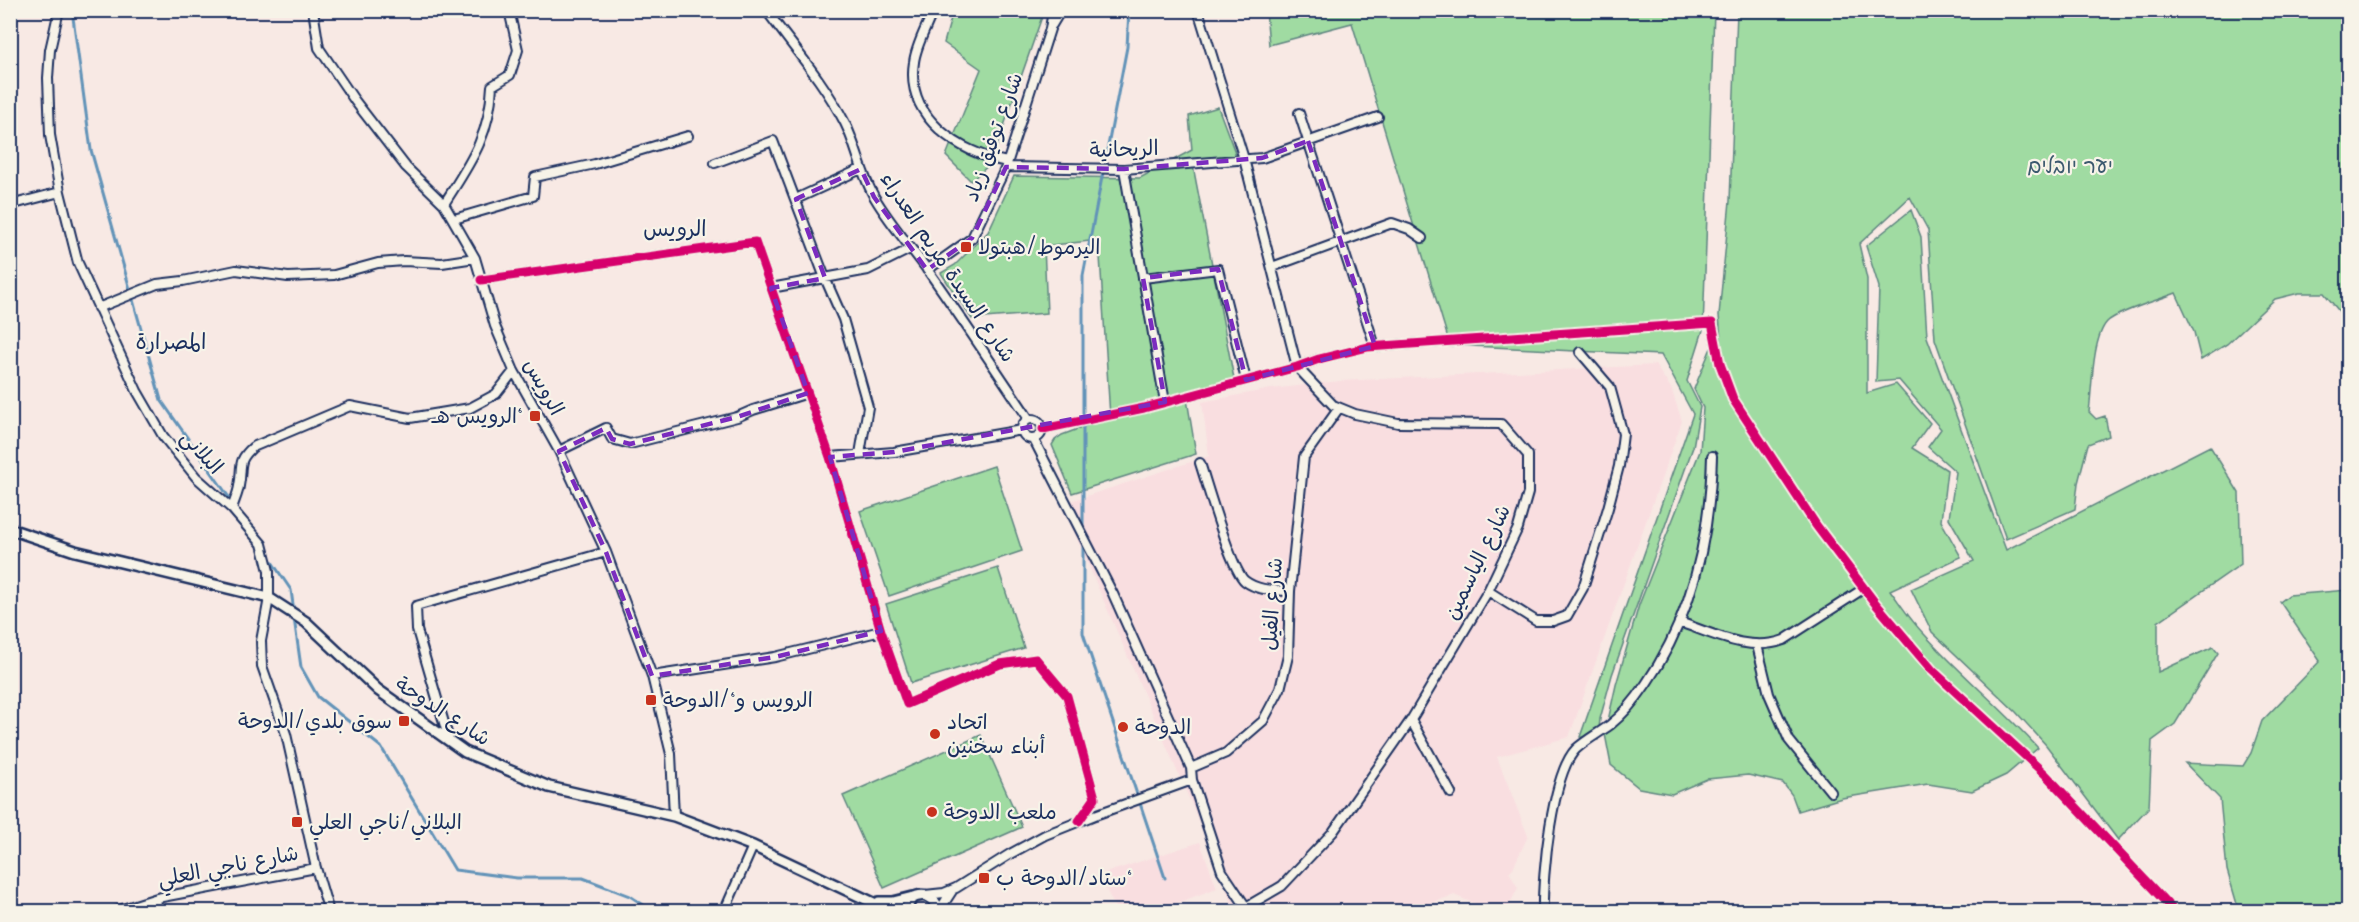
<svg xmlns="http://www.w3.org/2000/svg" width="2359" height="922" font-family="Mali,'Playpen Sans Arabic','Playpen Sans Hebrew',sans-serif">
  <rect width="100%" height="100%" fill="#f8e9e4"/>
  <filter id="ink" filterUnits="userSpaceOnUse"><feTurbulence type="fractalNoise" baseFrequency=".0167" numOctaves="2"/><feDisplacementMap in="SourceGraphic" scale="12" xChannelSelector="R" yChannelSelector="G"/><feConvolveMatrix kernelMatrix="1 2 1 2 8 2 1 2 1" color-interpolation-filters="sRGB"/></filter>
  <g filter="url(#ink)">
    <path fill="#f9dee0" d="M1655,365l16,23 11,33 -113,316 -72,20 31,79 -15,32 -4,4 9,16 -12,23h-14l-38,-16 -26,9 -11,7h-182l-38,-94 -135,-313 147,-48 -7,-54 69,-13 69,-8z
      M1200,842l17,46 -61,23h-39l-18,-36z"/>
    <path fill="#a0dba2" stroke="#5e8580" stroke-width="1.5" d="M953,11h91l-53,152 -20,18 -25,-25 35,-87 -37,-26z
      M1266,11h448l-11,319 -16,51 13,26 -7,40 -81,228 -12,44 -2,21 -18,-3 113,-323 -32,-59 -211,-10 -98,-322 -83,22z
      M1737,11h611v307l-5,-2 -19,-23h-25l-24,6 -48,45 -26,16 -7,-28 -18,-39c-15,6 -60,19 -69,29 -15,16 -15,68 -18,90l7,7 9,-3 4,20 -21,8 -10,39 -3,26 -69,30 -71,-200 -7,-109 -18,-33 -51,47 8,35v114l29,-9 34,39 -18,25 35,22 -6,51 20,36 -71,33c11,15 21,31 34,44 36,40 78,74 114,114l-32,27 -34,16 -44,-7 -86,14 -44,13 -6,-16 -9,-12 -35,-8 -41,4 -35,15 -33,-6 -28,-23 -6,-31 11,-49 23,-80 61,-154 3,-43 -9,-19 19,-46 8,-3 -2,-25 11,-114z
      M1218,107l19,51 -44,8 43,223 -49,10 9,55 -124,39 -20,-48 3,-5 7,-5 48,-18 -11,-177 -55,6 3,67 -75,6 -31,-46 14,-8 33,-33 26,-56 126,2 52,-28 -3,-34z
      M1911,210l10,27 6,100 79,213 204,-104 29,47 2,71 -83,58v50l55,-25 5,6 -43,71 -23,17 -3,66 -31,33 -72,-95 -30,-33 -84,-80 -21,-43 63,-28 -25,-43 7,-46 -28,-25 13,-18 -42,-49 -23,2 3,-95 -13,-41z
      M994,466l28,85 -133,45 -29,-85z
      M998,568l26,80 -113,35 -25,-79z
      M2348,590v321h-109l-12,-41 -7,-71 -35,-36 58,3 8,-13 11,-32 58,-60 -40,-59 9,-7z
      M981,735l41,92 -138,61 -41,-92z"/>
    <g fill="none" stroke-linecap="round" stroke-linejoin="round">
      <path stroke="#6293b8" stroke-width="3" d="M72,10l19,140 70,250 72,103
        M2343,377l5,15
        M1083,529v-253l44,-229 2,-37
        M1083,542v91l82,245
        M268,556l23,34 3,22
        M294,618l7,49 17,30 63,50 74,123 62,8h66l47,18 24,16"/>
      <defs>
        <path id="minor" d="M59,10l-9,40 -2,28 2,57 10,57 18,71 59,128 26,45 33,41 36,32 30,35 7,27v27l-8,43 1,25 24,68 30,134 13,44
          M313,10l6,38 36,53 51,66 38,37 31,54 20,68 19,45 45,80 47,101 46,124 19,78 3,62
          M766,10c27,37 58,72 79,113 12,24 16,52 30,75 16,27 36,49 54,74 34,48 67,98 100,147
          M933,10c-6,17 -17,35 -19,52 -9,56 46,91 93,100
          M1198,10l46,149 53,208 36,38 22,9 43,9 103,1 27,31v38l-10,35 -30,63 -77,129
          M1052,25l9,-15
          M1299,113l76,233
          M715,163l58,-22 52,137 18,41 25,88 -8,47
          M1006,167l118,2 138,-11 116,-41
          M1124,169l41,233
          M796,199l65,-30
          M444,204c26,-41 46,-68 48,-118l18,-11 8,-25 -9,-40
          M10,205l50,-13
          M454,219l79,-23 2,-19 60,-13 93,-28
          M1272,267l120,-44 17,6 13,9
          M927,270l45,-32 34,-71 44,-138 3,-19
          M1143,278l75,-9 28,111
          M481,280l274,-38 75,215 51,174 26,73 93,-40 36,-5 31,37 28,102 -16,23
          M771,288l97,-18 42,-21
          M98,308l59,-24 26,-3 53,-11 52,7 46,-2 44,-12 26,-2 38,2 33,-5
          M1022 429a10 10 0 1 1 20 0a10 10 0 1 1-20 0Z
          M1043,429l101,-21 153,-41 22,-8 49,-12 344,-24 8,41 13,35 83,126 59,78 57,67 113,104 130,138
          M1034,440l79,154 78,174 1,12 30,91 24,36 36,-21 51,-54 78,-112 40,73
          M559,451l47,-23 6,11 18,5 107,-27 16,-7 55,-17
          M830,457l64,-5 128,-22
          M1200,463c7,21 31,107 45,118 13,10 29,9 45,10
          M232,509c2,-8 6,-15 7,-23 4,-19 -3,-24 14,-39l97,-41 60,12 60,-10 26,-14 18,-23
          M1488,591l48,30h17l14,-5 16,-28 25,-80 11,-42 4,-32 -13,-47 -30,-35
          M1679,622c33,11 70,31 105,18l79,-51
          M1757,645l12,49 20,46 42,52
          M652,676l123,-19 106,-26
          M449,740l-32,-110 -1,-24 190,-54
          M1191,768l35,-15 37,-32 17,-32 8,-33 2,-65 14,-134 35,-49
          M925,895l19,-2 12,-5 54,-34 35,-19 50,-20 97,-35
          M939,911l13,-20
          M113,912l44,-14 159,-30
          M156,912l1,-14
          M724,912l29,-66
          M1543,912c-1,-36 9,-139 33,-163 10,-9 23,-16 34,-24 14,-11 26,-26 36,-41 46,-67 64,-148 66,-228"/>
        <path id="tertiary" d="M10,529l65,22 194,47 37,24 72,68 87,62 84,35 125,29 79,30 140,66
          M879,902h14l20,-5
          M905,912l6,-13c13,-8 25,-2 28,13"/>
        <path id="primary" d="M10,911l1,1"/>
      </defs>
      <use href="#minor" stroke="#1b2f5e" stroke-width="12"/>
      <use href="#tertiary" stroke="#1b2f5e" stroke-width="14"/>
      <use href="#primary" stroke="#1b2f5e" stroke-width="16"/>
      <use href="#minor" stroke="#f7f3e8" stroke-width="8"/>
      <use href="#tertiary" stroke="#f7f3e8" stroke-width="9"/>
      <use href="#primary" stroke="#ffdf80" stroke-width="12"/>
      <defs>
        <path id="cycleway" d="M481,280l274,-38 75,215 51,174 26,73 93,-40 36,-5 31,37 28,102 -16,23
          M1043,429l101,-21 153,-41 22,-8 49,-12 344,-24 8,41 13,35 83,126 59,78 57,67 113,104 130,138"/>
      </defs>
      <use href="#cycleway" stroke="#f7f3e8" stroke-width="13"/>
      <use href="#cycleway" stroke="#d6006c" stroke-width="9"/>
    </g>
  </g>
  <path fill="none" stroke="#7b2cbf" stroke-width="4.5" stroke-dasharray="12 8" stroke-linejoin="round" d="M1308,141l67,205 -129,34 -28,-111 -75,9 22,124 -271,50 -64,5 51,174 -106,26 -123,19 -46,-124 -47,-101 47,-23 6,11 18,5 107,-27 71,-24 -37,-105 54,-10 -29,-79 65,-30 13,28 53,73 45,-32 34,-71 118,2 138,-11z"/>
  <g fill="#c8321e" stroke="#f7f3e8" stroke-width="2">
    <rect x="960" y="241" width="12" height="12" rx="3"/>
    <rect x="529" y="410" width="12" height="12" rx="3"/>
    <rect x="645" y="694" width="12" height="12" rx="3"/>
    <rect x="398" y="715" width="12" height="12" rx="3"/>
    <circle cx="1123" cy="727" r="6"/>
    <circle cx="935" cy="734" r="6"/>
    <circle cx="932" cy="812" r="6"/>
    <rect x="291" y="816" width="12" height="12" rx="3"/>
    <rect x="978" y="872" width="12" height="12" rx="3"/>
  </g>
  <g text-anchor="middle" stroke-width="4.5" stroke-linejoin="round" paint-order="stroke">
    <g font-size="21" fill="#1b2f5e" stroke="#f7f3e8">
      <text transform="translate(993 137) rotate(-70)" y="7">شارع توفيق زياد</text>
      <text transform="translate(1124 149) rotate(-2)" y="7">الريحانية</text>
      <text transform="translate(948 267) rotate(56)" y="7">شارع السيدة مريم العدراء</text>
      <text transform="translate(544 387) rotate(61)" y="7">الرويس</text>
      <text transform="translate(202 452) rotate(48)" y="7">البلاني</text>
      <text transform="translate(1477 562) rotate(-64)" y="7">شارع الياسمين</text>
      <text transform="translate(1272 604) rotate(-86)" y="7">شارع الفيل</text>
      <text transform="translate(443 711) rotate(33)" y="7">شارع الدوحة</text>
      <text transform="translate(228 866) rotate(-11)" y="7">شارع ناجي العلي</text>
    </g>
    <g font-size="21" fill="#3c5a6f" stroke="#f7f3e8">
      <text x="2070" y="173">יער יובלים</text>
    </g>
    <g font-size="21" fill="#1b2f5e" stroke="#f7f3e8" text-anchor="start">
      <text x="978" y="254">اليرموط/هبتولا</text>
      <text x="523" y="423" text-anchor="end">الرويس هـ‘</text>
      <text x="663" y="707">الرويس و‘/الدوحة</text>
      <text x="392" y="728" text-anchor="end">سوق بلدي/الدوحة</text>
      <text x="947" y="729">اتحاد<tspan x="947" dy="24">أبناء سخنين</tspan></text>
      <text x="1135" y="734">الدوحة</text>
      <text x="944" y="819">ملعب الدوحة</text>
      <text x="309" y="829">البلاني/ناجي العلي</text>
      <text x="996" y="885">ستاد/الدوحة ب‘</text>
    </g>
    <g font-size="22" fill="#1b2f5e" stroke="#f7f3e8">
      <text x="675" y="236">الرويس</text>
      <text x="171" y="349">المصرارة</text>
    </g>
  </g>
  <rect width="2359" height="922" fill="none" stroke="#f7f3e8" stroke-width="36"/>
  <rect x="18" y="18" width="2323" height="886" fill="none" stroke="#1b2f5e" stroke-width="2" filter="url(#ink)"/>
</svg>
